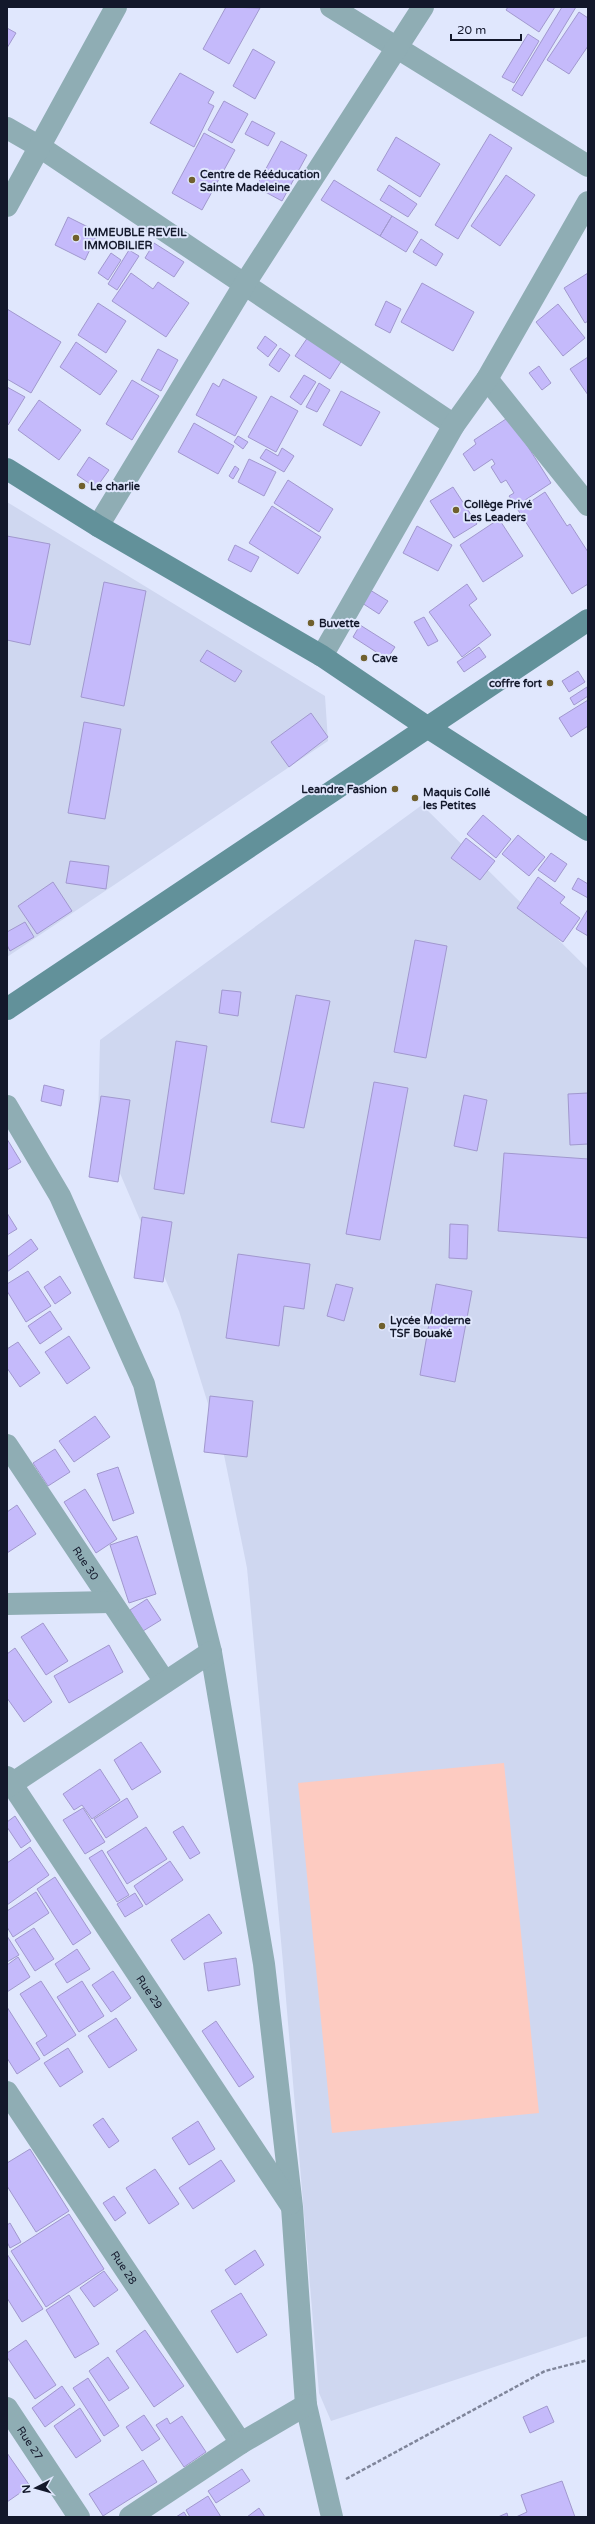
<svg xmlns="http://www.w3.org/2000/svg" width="595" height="2524" font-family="'Varela Round',sans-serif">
  <rect width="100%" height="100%" fill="#e0e7fd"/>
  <path fill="#cfd7f0" d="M7,502l318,194 3,45 -321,216z
    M422,805l166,164v1367l-257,85 -12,-28 -36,-430 -36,-395 -23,-113 -45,-144 -81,-189 2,-82z"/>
  <path fill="#fdcbc1" d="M504,1763l35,350 -207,20 -34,-350z"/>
  <path fill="#c5bafb" stroke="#a198ce" d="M226,7l34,1 -31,56 -26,-15z
    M508,7h47l-16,25 -33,-22z
    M562,7h14l-54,89 -10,-6z
    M579,12l9,6v28l-19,28 -22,-14z
    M7,28l9,5 -9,15z
    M528,34l11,7 -25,42 -12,-6z
    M253,49l22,13 -20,37 -22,-13z
    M180,73l34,19 -6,11 6,3 -20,41 -44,-24z
    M224,101l24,13 -16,29 -24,-13z
    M252,121l23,12 -7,13 -23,-12z
    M204,133l31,17 -33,60 -30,-17z
    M490,134l22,14 -54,91 -23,-14z
    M396,137l44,27 -20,33 -43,-27z
    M281,141l26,14 -25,46 -26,-14z
    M506,175l29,20 -35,51 -29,-20z
    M334,180l58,36 -12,20 -59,-36z
    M389,185l28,19 -9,13 -28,-17z
    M392,216l26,16 -12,20 -26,-16z
    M68,217l30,15 -13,28 -30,-15z
    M421,239l22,15 -7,12 -23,-14z
    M154,243l30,19 -10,15 -29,-19z
    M129,250l10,6 -22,34 -9,-6z
    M111,253l10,7 -13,20 -10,-7z
    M131,273l22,16 5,-7 31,21 -23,34 -54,-36z
    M588,273v48l-3,2 -21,-35z
    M422,283l52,29 -21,39 -52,-29z
    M386,301l15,8 -11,24 -15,-8z
    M98,303l28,18 -20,32 -28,-18z
    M558,304l27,34 -22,18 -27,-34z
    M7,309l54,33 -30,51 -24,-14z
    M265,336l12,9 -9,12 -11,-9z
    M308,337l34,23 -12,19 -35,-23z
    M76,342l41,29 -17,24 -40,-28z
    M280,348l10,7 -11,17 -10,-7z
    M158,349l20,11 -17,31 -20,-11z
    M588,357v38l-18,-26z
    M539,366l12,17 -9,7 -13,-17z
    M304,375l12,7 -15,23 -11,-8z
    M223,379l34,18 -22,39 -39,-21 17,-32 6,4z
    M132,380l27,16 -27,44 -26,-16z
    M319,383l11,7 -13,22 -11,-5z
    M7,387l18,10 -17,28h-1z
    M341,391l39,21 -19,34 -38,-21z
    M271,396l27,15 -22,41 -28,-15z
    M39,400l42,30 -22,30 -41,-30z
    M509,417l42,66 -35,23 -7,-10 5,-3 -8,-13 -5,3 -10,-16 4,-3 -3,-5 -18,12 -11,-17 13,-10 -2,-4z
    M194,423l40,23 -16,28 -40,-22z
    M238,436l10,6 -5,7 -9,-7z
    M282,448l12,8 -10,16 -24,-14 6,-9 12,7z
    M89,457l20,13 -13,18 -19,-13z
    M249,459l27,13 -12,24 -26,-14z
    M235,466l4,3 -6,10 -4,-3z
    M288,480l45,29 -14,23 -45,-29z
    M453,487l24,37 -23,14 -24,-37z
    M545,492l22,34 3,-2 18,28v32l-16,10 -54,-84z
    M272,506l49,31 -23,37 -49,-31z
    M499,519l24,37 -40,26 -23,-37z
    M417,526l35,19 -14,26 -35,-18z
    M7,536l43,8 -20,101 -23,-5z
    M235,545l24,12 -8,15 -23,-12z
    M104,582l42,9 -22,115 -43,-9z
    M467,584l10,15 -8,6 22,30 -29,22 -33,-45z
    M370,590l18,11 -9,13 -17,-11z
    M424,617l14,24 -10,5 -14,-24z
    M360,625l35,22 -8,12 -34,-22z
    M479,647l7,10 -22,15 -7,-10z
    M207,650l35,21 -7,11 -35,-21z
    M578,671l7,11 -16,10 -7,-11z
    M587,687l1,9 -14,9 -4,-7z
    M588,700v26l-17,11 -12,-19z
    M311,713l17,24 -39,30 -18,-25z
    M84,722l37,7 -16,90 -37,-6z
    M483,815l28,24 -15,19 -29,-24z
    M518,835l27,22 -16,19 -27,-22z
    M466,838l29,23 -15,19 -29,-22z
    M551,853l16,11 -12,18 -17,-12z
    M70,861l39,5 -3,23 -40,-6z
    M538,877l27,20 -5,6 20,15 -17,24 -46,-34z
    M578,878l10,6v14l-16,-9z
    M53,882l19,29 -35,23 -19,-28z
    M588,909v27l-12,-7z
    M25,922l9,15 -24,14 -3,-6v-13z
    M415,940l32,6 -21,112 -32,-6z
    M222,990l19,2 -3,24 -19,-3z
    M296,995l34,6 -26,127 -33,-6z
    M176,1041l31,5 -23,148 -30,-5z
    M374,1082l34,6 -28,152 -34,-6z
    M44,1085l20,5 -3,16 -20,-5z
    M588,1093v51l-18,1 -2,-51z
    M464,1095l23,5 -10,51 -23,-5z
    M101,1096l29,4 -12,82 -29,-5z
    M7,1139l14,23 -14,8z
    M504,1153l84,6v79l-90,-7z
    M7,1213l10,16 -10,6z
    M142,1217l30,5 -9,60 -29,-4z
    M450,1224l18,1 -1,34 -18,-1z
    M31,1239l7,10 -31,23v-15z
    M238,1254l72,10 -6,45 -20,-3 -5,40 -53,-8z
    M28,1271l23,35 -25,16 -19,-31v-7z
    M60,1276l11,17 -16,11 -11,-17z
    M336,1284l17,4 -9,33 -17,-5z
    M436,1284l36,7 -17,91 -35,-7z
    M50,1311l12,18 -22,15 -12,-18z
    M69,1336l21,32 -23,16 -22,-32z
    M18,1342l22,31 -20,14 -13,-19v-19z
    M210,1396l43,5 -6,56 -43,-5z
    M95,1416l15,21 -36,25 -15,-21z
    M55,1449l15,23 -22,14 -15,-23z
    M118,1467l16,46 -21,8 -16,-47z
    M85,1489l32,50 -21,14 -32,-51z
    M17,1505l19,29 -29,19v-41z
    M137,1536l19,58 -27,9 -19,-58z
    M147,1599l14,21 -18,11 -13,-21z
    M43,1623l25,38 -22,14 -25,-38z
    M109,1645l14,27 -54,31 -15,-27z
    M15,1648l37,54 -28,20 -17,-24v-44z
    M141,1742l20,30 -29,18 -18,-30z
    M100,1769l20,31 -28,19 -10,-14 -8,5 -11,-16z
    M127,1798l11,19 -32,21 -12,-19z
    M83,1808l22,34 -20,12 -22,-34z
    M15,1816l16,25 -10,7 -14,-21v-5z
    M183,1826l17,27 -10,6 -17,-27z
    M146,1827l21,32 -40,25 -20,-32z
    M30,1847l19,28 -42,30v-42z
    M102,1850l27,45 -12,7 -28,-44z
    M170,1861l13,19 -37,25 -12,-19z
    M55,1877l36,56 -18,12 -36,-56z
    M36,1892l13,21 -36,24 -6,-10v-16z
    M135,1893l8,13 -18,11 -8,-13z
    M209,1914l13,19 -38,27 -13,-20z
    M34,1928l20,31 -19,12 -20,-31z
    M7,1936l12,19 -12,7z
    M77,1949l13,20 -23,14 -12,-19z
    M18,1957l12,20 -23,15v-27z
    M236,1958l4,27 -32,6 -4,-28z
    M113,1971l18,27 -20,14 -19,-27z
    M41,1981l35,54 -32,21 -8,-13 11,-7 -27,-42z
    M82,1981l22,35 -25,16 -22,-35z
    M7,2007l33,52 -23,15 -10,-16z
    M116,2018l21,32 -28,18 -21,-32z
    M216,2021l38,56 -15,10 -37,-56z
    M68,2048l15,24 -23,15 -16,-24z
    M103,2118l16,23 -10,7 -16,-23z
    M198,2121l17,28 -26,16 -17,-27z
    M30,2149l39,62 -33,21 -29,-46v-23z
    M221,2160l14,21 -42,28 -14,-21z
    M155,2169l24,35 -30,20 -23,-36z
    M114,2196l12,17 -11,8 -12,-18z
    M69,2214l35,55 -58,38 -35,-56z
    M10,2223l11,19 -11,6 -3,-6v-17z
    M255,2250l9,15 -29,20 -10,-15z
    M7,2254l36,55 -21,13 -15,-24z
    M104,2271l14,19 -24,17 -14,-19z
    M241,2293l26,42 -30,18 -26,-42z
    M69,2295l30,49 -24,14 -29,-48z
    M145,2330l39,56 -30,21 -38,-56z
    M26,2340l30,45 -21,14 -28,-42v-4z
    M108,2357l21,31 -20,13 -20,-30z
    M88,2378l31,48 -15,10 -31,-48z
    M62,2386l13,19 -30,22 -13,-19z
    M547,2406l7,16 -24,11 -7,-16z
    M80,2408l21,33 -25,17 -22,-32z
    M144,2415l16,24 -18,12 -16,-24z
    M182,2416l24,36 -22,15 -28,-42 11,-7 3,6z
    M7,2453l23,33 -23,16z
    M143,2460l14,22 -54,34 -14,-22z
    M242,2469l8,12 -34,22 -8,-12z
    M562,2481l13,36h-59l11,-5 -6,-17z
    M208,2496l13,21h-31l-4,-7z
    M259,2508l6,9h-18z
    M184,2512l3,5h-11z
    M507,2513l1,4h-10z"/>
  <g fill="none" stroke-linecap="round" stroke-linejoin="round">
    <path stroke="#7f859a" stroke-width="2.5" stroke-dasharray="4 2" stroke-linecap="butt" d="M346,2479l199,-108 43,-11"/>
    <g stroke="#8fadb4" stroke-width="22">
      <path d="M331,7l257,159"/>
      <path d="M7,128l33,19 414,278"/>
      <path d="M7,206l109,-199"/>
      <path d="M487,379l101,126"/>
      <path d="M98,526l146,-241 179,-278"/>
      <path d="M322,656l132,-231 33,-46 101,-177"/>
      <path d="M7,1106l53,90 84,188 67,268 53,312 28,243 14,198 26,112"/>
      <path id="s1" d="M7,1445l158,237"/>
      <path d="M7,1604l104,-2"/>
      <path id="s2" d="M7,1777l283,427"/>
      <path d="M7,1787l204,-135"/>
      <path id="s3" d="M7,2092l234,351"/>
      <path id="s4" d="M7,2408l72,109"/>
      <path d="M130,2517l111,-74 65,-38"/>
    </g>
    <path stroke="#62919a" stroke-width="22" d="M7,469l91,57 224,130 105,71 161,103
      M7,1009l581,-389"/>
  </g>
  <g fill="#70602e" stroke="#e0e7fd" stroke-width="1.5">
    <circle cx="192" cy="180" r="4"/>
    <circle cx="76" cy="238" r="4"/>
    <circle cx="82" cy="486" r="4"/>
    <circle cx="456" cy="510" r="4"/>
    <circle cx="311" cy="623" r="4"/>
    <circle cx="364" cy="658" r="4"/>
    <circle cx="550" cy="683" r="4"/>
    <circle cx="395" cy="789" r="4"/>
    <circle cx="415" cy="798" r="4"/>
    <circle cx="382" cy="1326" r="4"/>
  </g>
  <g text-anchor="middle" stroke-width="4" stroke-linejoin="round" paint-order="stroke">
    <g font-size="11" font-weight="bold" fill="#13182b" stroke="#e0e7fd" text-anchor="start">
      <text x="200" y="178">Centre de Rééducation<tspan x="200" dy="13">Sainte Madeleine</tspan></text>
      <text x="84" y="236">IMMEUBLE REVEIL<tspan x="84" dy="13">IMMOBILIER</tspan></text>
      <text x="90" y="490">Le charlie</text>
      <text x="464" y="508">Collège Privé<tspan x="464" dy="13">Les Leaders</tspan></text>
      <text x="319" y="627">Buvette</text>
      <text x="372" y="662">Cave</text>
      <text x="542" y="687" text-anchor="end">coffre fort</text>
      <text x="387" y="793" text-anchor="end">Leandre Fashion</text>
      <text x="423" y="796">Maquis Collé<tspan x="423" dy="13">les Petites</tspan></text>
      <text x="390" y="1324">Lycée Moderne<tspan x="390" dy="13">TSF Bouaké</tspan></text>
    </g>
    <g font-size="11" fill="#13182b" stroke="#e0e7fd">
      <text dy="4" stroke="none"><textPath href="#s1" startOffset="142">Rue 30</textPath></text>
      <text dy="4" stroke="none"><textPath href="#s2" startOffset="258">Rue 29</textPath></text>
      <text dy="4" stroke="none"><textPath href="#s3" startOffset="211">Rue 28</textPath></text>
      <text dy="4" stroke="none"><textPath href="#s4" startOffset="42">Rue 27</textPath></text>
    </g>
  </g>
  <rect width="595" height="2524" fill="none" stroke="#13182b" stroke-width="16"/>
  <g transform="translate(36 2488) rotate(264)" stroke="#e0e7fd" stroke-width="3" paint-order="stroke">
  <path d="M0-3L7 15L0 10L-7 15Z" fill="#13182b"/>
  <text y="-6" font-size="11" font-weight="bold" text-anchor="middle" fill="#13182b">N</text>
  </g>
  <path d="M451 34v6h70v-6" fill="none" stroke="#13182b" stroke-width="2"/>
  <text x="457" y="34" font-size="12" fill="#13182b" stroke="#e0e7fd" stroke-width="3" paint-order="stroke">20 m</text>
</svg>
